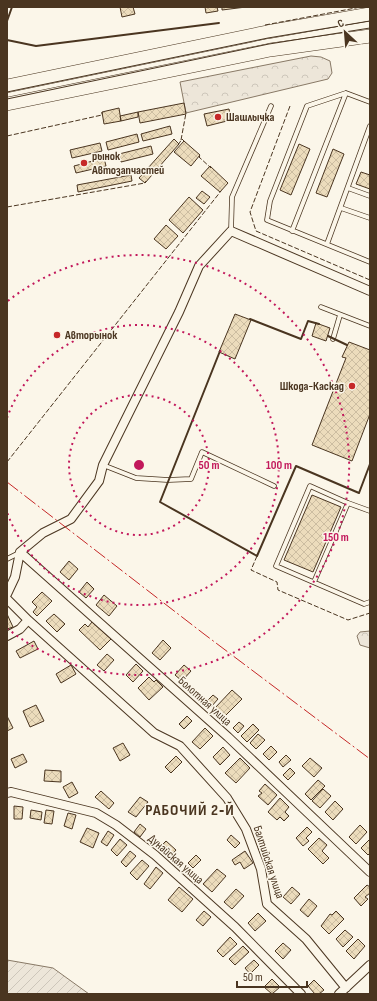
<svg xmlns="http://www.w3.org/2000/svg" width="377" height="1001" font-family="'Sofia Sans Condensed',sans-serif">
  <defs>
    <pattern id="forest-crowns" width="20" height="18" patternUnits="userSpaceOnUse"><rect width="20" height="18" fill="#ede6d9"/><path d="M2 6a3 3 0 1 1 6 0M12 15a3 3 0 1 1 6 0" fill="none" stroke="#cdc6ba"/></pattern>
    <pattern id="garden-furrows" width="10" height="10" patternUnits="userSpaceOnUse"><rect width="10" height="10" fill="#ede6d9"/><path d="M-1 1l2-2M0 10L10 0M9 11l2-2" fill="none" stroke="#cdc6ba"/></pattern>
    <pattern id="building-cross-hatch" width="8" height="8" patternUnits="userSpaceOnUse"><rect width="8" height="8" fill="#ecdcbc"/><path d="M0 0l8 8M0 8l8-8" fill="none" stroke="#ccbda1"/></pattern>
  </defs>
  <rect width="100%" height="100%" fill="#fbf6e9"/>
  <path fill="url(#forest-crowns)" stroke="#887966" d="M311,56l10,1 9,4 2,12 -4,6 -142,34 -6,-31z
    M370,631v17l-10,-3 -3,-9 3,-4z"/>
  <path fill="url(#garden-furrows)" stroke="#887966" d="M7,960l46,8 36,26h-82z"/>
  <path fill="url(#building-cross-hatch)" stroke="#4a3520" d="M120,7h13l2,7 -13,3z
    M205,7h12l1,4 -12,2z
    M222,7h24l-24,3z
    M184,103l2,11 -46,9 -2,-11z
    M119,108l2,13 -17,3 -2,-12z
    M229,109l2,11 -24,6 -3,-12z
    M138,112v5l-17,4 -1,-5z
    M170,126l2,8 -29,7 -2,-7z
    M137,134l2,8 -31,8 -2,-8z
    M174,139l5,5 -34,39 -6,-5z
    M184,141l16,14 -9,11 -17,-14z
    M100,143l2,8 -30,7 -2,-8z
    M299,144l11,5 -19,46 -11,-5z
    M151,146l2,8 -32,8 -2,-8z
    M333,149l11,5 -17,43 -11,-4z
    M104,158l2,8 -30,7 -2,-7z
    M210,166l18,17 -8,9 -19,-16z
    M361,172l9,3v14l-14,-5z
    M131,175l1,6 -54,11 -1,-7z
    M202,191l8,6 -6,7 -8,-6z
    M189,197l14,13 -20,23 -14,-13z
    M166,225l12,11 -12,13 -12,-10z
    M235,314l16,6 -16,39 -16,-7z
    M316,323l14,5 -4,13 -14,-5z
    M349,342l21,8v64l-18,47 -40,-16 34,-87 -4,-1z
    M312,495l29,12 -28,65 -29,-12z
    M69,561l9,8 -9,11 -9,-8z
    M87,582l7,7 -8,9 -7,-6z
    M42,592l10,9 -15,15 -4,-4 4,-5 -5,-5z
    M104,595l13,11 -8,10 -13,-11z
    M7,614l6,13 -6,2z
    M54,614l11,10 -8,8 -11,-11z
    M92,622l19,17 -11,11 -21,-20 6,-6 3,3z
    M163,640l8,8 -11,12 -8,-7z
    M34,641l4,8 -18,9 -4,-7z
    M107,654l7,6 -10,11 -7,-6z
    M136,664l7,7 -10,11 -7,-7z
    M71,665l5,9 -15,9 -5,-9z
    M184,665l7,6 -9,10 -7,-6z
    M149,677l5,5 2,-2 7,7 -14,13 -11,-12z
    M232,690l10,9 -19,19 -9,-9z
    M213,695l5,4 -7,8 -5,-5z
    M36,705l8,16 -14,6 -7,-16z
    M7,716l6,12 -6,3z
    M187,716l5,5 -8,8 -5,-5z
    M239,722l5,4 -6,7 -5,-5z
    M253,724l6,6 -12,12 -6,-6z
    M205,728l8,8 -13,13 -8,-7z
    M258,734l7,6 -9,9 -6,-6z
    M123,743l7,12 -10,6 -7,-13z
    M271,746l6,6 -8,8 -6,-6z
    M223,747l7,8 -10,10 -7,-8z
    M23,754l4,8 -12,6 -4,-9z
    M286,755l5,5 -8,7 -4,-5z
    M176,756l6,6 -11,11 -6,-6z
    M240,758l10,10 -14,15 -11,-10z
    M310,758l12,10 -8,9 -12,-11z
    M290,768l5,5 -7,7 -5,-5z
    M45,770l16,1v11l-17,-1z
    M318,780l7,6 -14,14 -6,-6z
    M72,782l6,11 -9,5 -6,-11z
    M265,784l12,11 -9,10 -10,-9 4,-3 -3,-2z
    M323,789l8,7 -11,12 -8,-7z
    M101,791l13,12 -5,6 -14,-12z
    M140,797l8,5 -12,15 -8,-5z
    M280,798l9,9 -4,5 4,4 -5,5 -4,-4 -3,3 -9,-8z
    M335,801l8,8 -10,11 -8,-8z
    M14,806l9,1 -1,12h-8z
    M31,810l11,2 -1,8 -11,-2z
    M46,810l8,1 -2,13 -8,-1z
    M68,813l8,2 -4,14 -8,-3z
    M140,824l6,5 -6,8 -6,-5z
    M360,825l7,7 -11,12 -7,-7z
    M307,827l5,5 -6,6 3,3 -6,5 -7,-8z
    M87,828l12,5 -6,15 -13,-6z
    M108,831l6,4 -7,11 -6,-4z
    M231,835l9,8 -5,5 -8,-8z
    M319,838l8,7 -5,6 7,7 -6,6 -15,-15z
    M120,839l7,6 -10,11 -6,-6z
    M370,839v14l-2,2 -7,-7z
    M166,841l10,9 -6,7 -11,-9z
    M130,851l6,5 -10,11 -5,-5z
    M245,851l8,12 -9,6 -4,-7 -5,3 -3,-5z
    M196,855l5,5 -8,8 -5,-5z
    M142,860l7,6 -12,14 -7,-7z
    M156,867l7,6 -13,16 -6,-5z
    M217,869l9,7 -14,16 -9,-8z
    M367,885l3,2v6l-5,4 3,2 -7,7 -7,-8z
    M179,887l14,12 -11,13 -14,-12z
    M292,887l8,7 -9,10 -8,-7z
    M236,889l8,7 -12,13 -8,-7z
    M309,899l8,7 -9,11 -8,-7z
    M204,911l7,6 -8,9 -7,-6z
    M336,911l8,8 -15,15 -8,-8 9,-12 2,1z
    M258,913l8,8 -11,10 -7,-8z
    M345,930l8,7 -10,10 -7,-8z
    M230,937l7,7 -14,13 -6,-6z
    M358,939l7,7 -11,13 -8,-8z
    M283,943l8,7 -8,9 -8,-8z
    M243,946l6,6 -14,13 -6,-6z
    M254,960l5,5 -9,9 -5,-6z
    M272,979l8,8 -8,7 -8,-7z
    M314,980l10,10 -5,4h-4l-7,-8z"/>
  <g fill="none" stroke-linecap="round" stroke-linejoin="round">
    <defs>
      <path id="service" d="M370,102l-24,-9 -39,13 -37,95 -3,19 103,42
        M348,188l22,8
        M341,208l29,10
        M231,231l1,-34 39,-91
        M292,231l54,-138
        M327,244l43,-118
        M321,307l49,19
        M333,339l7,-24
        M103,465l33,13 32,2 23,-1 11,-27 72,34
        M348,503l-38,-17 -34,80 88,38 6,-2
        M7,559l12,-6
        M314,582l34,-79 22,8"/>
      <path id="minor" d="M20,552l208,185 142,135
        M7,594l8,-17 5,-25 23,-19 28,-14 28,-38 4,-16 76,-153 20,-46 32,-35 139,60
        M7,599l21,21
        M7,636l13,-7 8,-9 126,113 26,13 47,52 19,31 15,40 6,35 39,35 40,49
        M7,793l4,-1 85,21 20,12 39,30 80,72 66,67
        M339,994l31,-29"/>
      <path id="primary" d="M7,86l260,-54 103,-18
        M7,104l263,-54 100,-14"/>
    </defs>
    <use href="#service" stroke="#4a3520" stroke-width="5.5"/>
    <use href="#minor" stroke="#4a3520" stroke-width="10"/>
    <use href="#primary" stroke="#4a3520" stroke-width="14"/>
    <use href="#service" stroke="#fbf6e9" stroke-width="4"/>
    <use href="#minor" stroke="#fbf6e9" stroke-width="8"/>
    <use href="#primary" stroke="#fbf6e9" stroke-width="13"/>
    <path stroke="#4a3520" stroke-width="1" d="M7,92l261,-54 102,-17
      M7,99l262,-55 101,-16"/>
    <path stroke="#4a3520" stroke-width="1" stroke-dasharray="5 2" stroke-linecap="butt" d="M265,25l96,-18
      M290,106l-40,106 6,19 114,49
      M7,136l95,-21v-3
      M181,140l5,-27
      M178,145l4,-6 4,4
      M200,156l-1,1 12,11
      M7,207l138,-24 1,-2
      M7,462l214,-271
      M257,556l-6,14 26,12 1,8 70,30 22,-7"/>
    <path stroke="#4a3520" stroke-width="2" d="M7,21l5,-14
      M7,40l29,6 183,-23
      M250,319l51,20 7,-18 11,3
      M328,336l19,9
      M220,351l-60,151 97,54 39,-90 63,27 11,-29"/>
    <path stroke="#c62828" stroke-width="1" stroke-dasharray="14 3 2 3" stroke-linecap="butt" d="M7,482l197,152 166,125"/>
  </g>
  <g fill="none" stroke="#c2185b" stroke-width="2" stroke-dasharray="2 4">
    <circle cx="139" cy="465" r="70"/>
    <path d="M7 418A140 140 0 1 1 7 512"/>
    <path d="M8 301A210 210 0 1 1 8 629"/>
  </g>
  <g fill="#c62828" stroke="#fbf6e9" stroke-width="1.5">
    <circle cx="218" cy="117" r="4"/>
    <circle cx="84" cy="163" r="4"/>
    <circle cx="57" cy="335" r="4"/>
    <circle cx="352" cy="386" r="4"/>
  </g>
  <g text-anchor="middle" stroke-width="3" stroke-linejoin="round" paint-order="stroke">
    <g font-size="12" font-weight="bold" fill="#4a3520" stroke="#fbf6e9" text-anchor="start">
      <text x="226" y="121">Шашлычка</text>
      <text x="92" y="160">рынок<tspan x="92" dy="14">Автозапчастей</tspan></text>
      <text x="65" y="339">Авторынок</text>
      <text x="344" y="390" text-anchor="end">Шкода-Каскад</text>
    </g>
    <g font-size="12" fill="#4a3520" stroke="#fbf6e9">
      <text transform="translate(205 701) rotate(42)" y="4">Болотная улица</text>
      <text transform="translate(176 859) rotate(41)" y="4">Дунайская улица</text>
      <text transform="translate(269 862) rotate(72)" y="4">Балтийская улица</text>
    </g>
    <g font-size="16" font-weight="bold" letter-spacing="1" fill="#4a3520" stroke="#fbf6e9">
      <text x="190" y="815">РАБОЧИЙ 2‑Й</text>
    </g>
  </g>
  <circle cx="139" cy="465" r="6" fill="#c2185b" stroke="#fbf6e9" stroke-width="2"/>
  <g font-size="12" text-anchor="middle" font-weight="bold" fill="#c2185b" stroke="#fbf6e9" stroke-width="3" stroke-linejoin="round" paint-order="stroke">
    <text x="209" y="469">50 m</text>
    <text x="279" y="469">100 m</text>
    <text x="336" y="541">150 m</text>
  </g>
  <rect width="377" height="1001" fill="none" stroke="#4a3520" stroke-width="16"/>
  <g transform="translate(345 32) rotate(334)" stroke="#fbf6e9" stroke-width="3" paint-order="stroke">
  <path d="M0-3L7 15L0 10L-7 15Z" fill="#4a3520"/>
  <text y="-6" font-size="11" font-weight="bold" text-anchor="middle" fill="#4a3520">С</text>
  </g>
  <path d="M237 981v6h70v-6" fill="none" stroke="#4a3520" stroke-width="2"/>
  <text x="243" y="981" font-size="12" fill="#4a3520" stroke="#fbf6e9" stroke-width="3" paint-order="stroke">50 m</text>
</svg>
